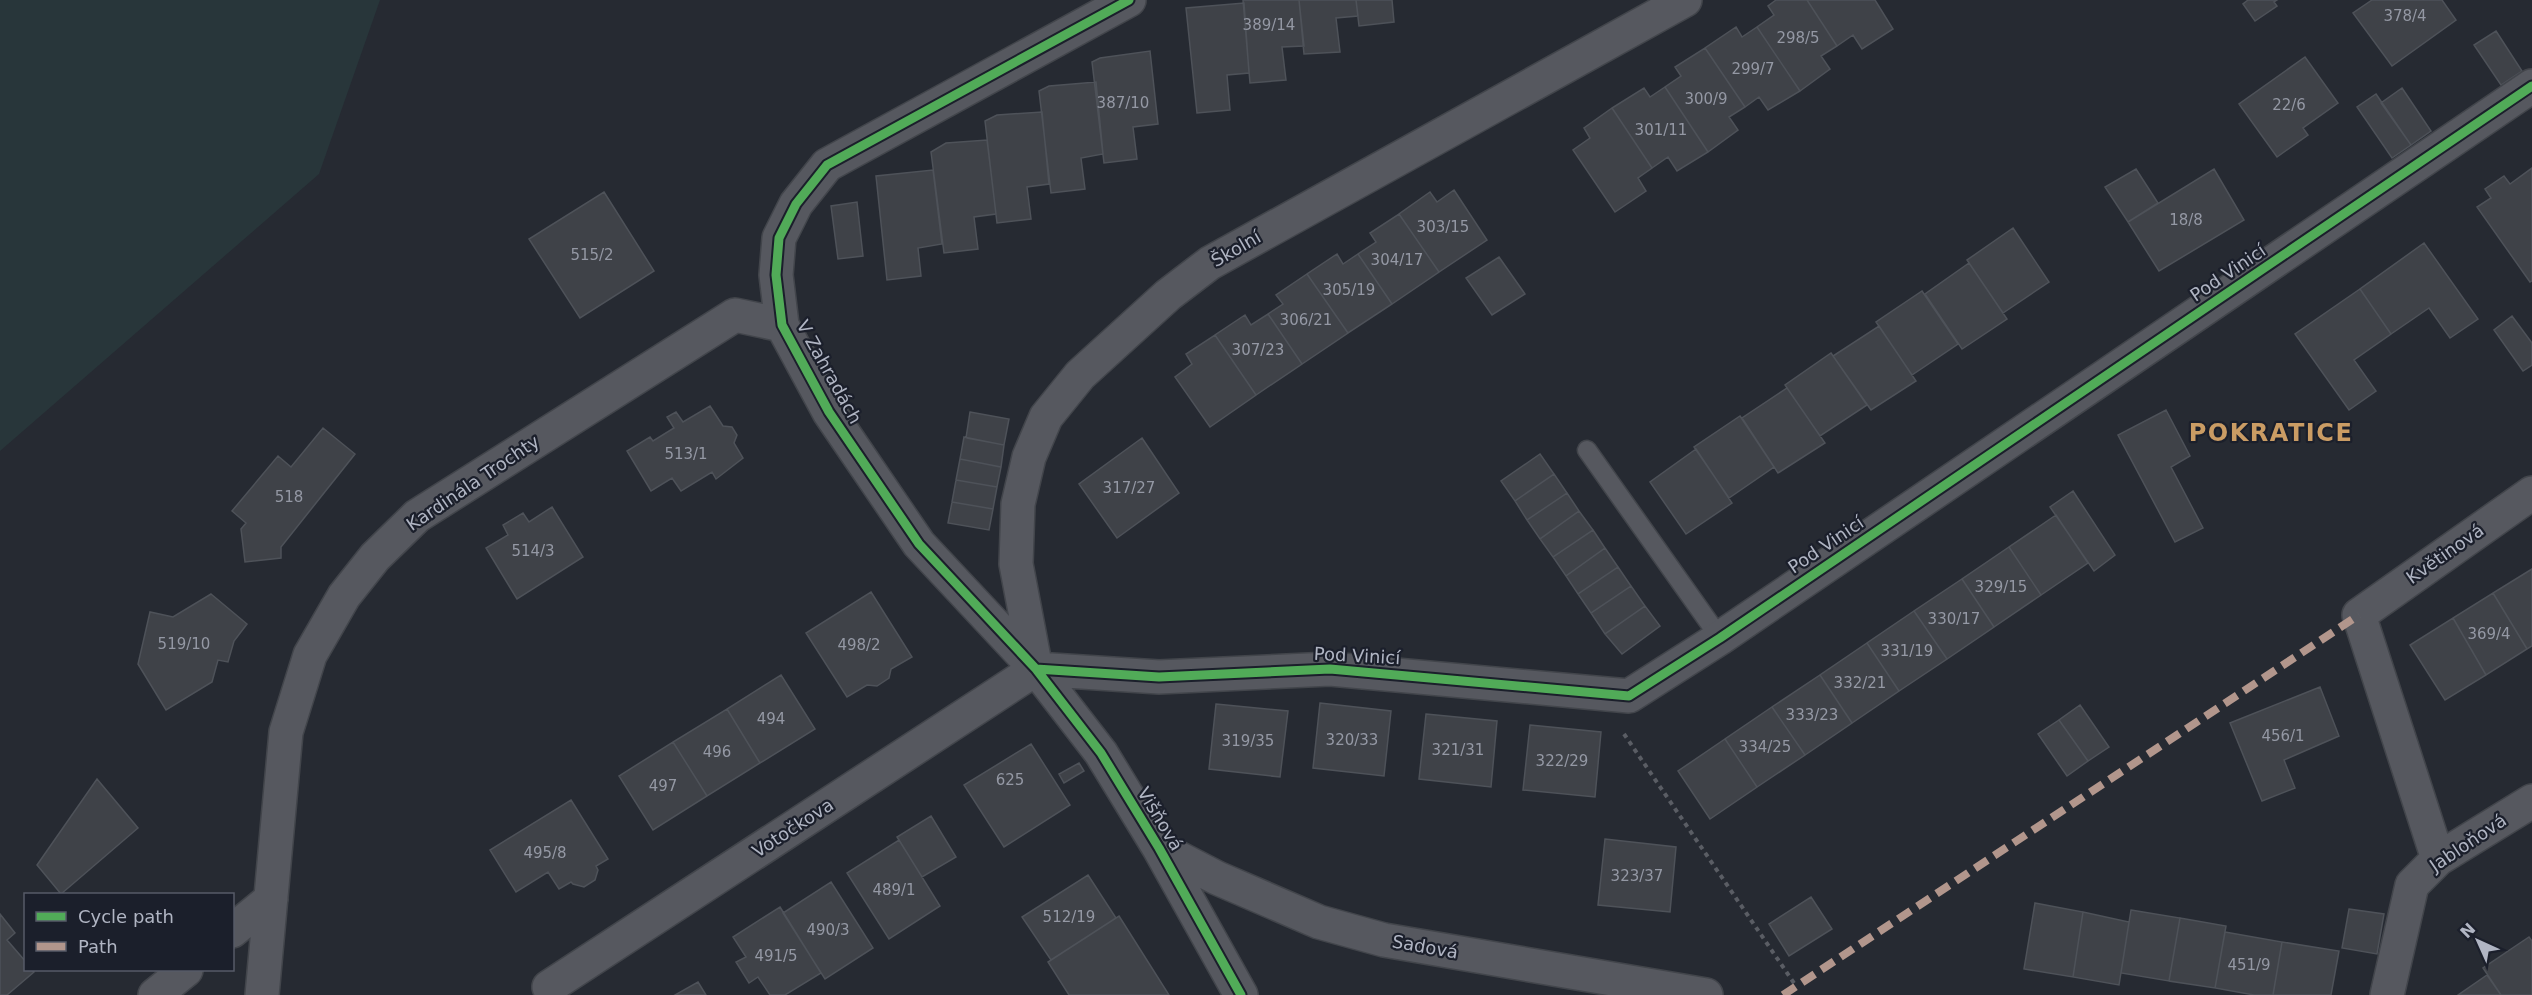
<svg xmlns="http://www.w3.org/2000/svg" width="2532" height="995" font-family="'DejaVu Sans',sans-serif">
  <rect width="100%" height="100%" fill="#262a32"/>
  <path fill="#28363a" d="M0,0h380l-61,174 -319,277z"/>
  <path fill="#3f4248" stroke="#4e5259" stroke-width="1.5" d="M1243,0h56l5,46 -22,1 4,33 -36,3z
    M1299,0h57l2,16 -22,2 4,34 -36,2z
    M1356,0h36l2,22 -35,4z
    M1776,0h31l30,46 -16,10 9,13 -30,22 -43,-64 17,-12 -6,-9z
    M1807,0h68l18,29 -31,20 -9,-14 -16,11z
    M2248,0h29l-3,2 3,4 -22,15 -12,-17z
    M2372,0h70l14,20 -64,46 -39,-53z
    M1244,3l5,70 -22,2 3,35 -33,3 -11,-105z
    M1736,27l6,10 15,-10 43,64 -32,19 -9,-13 -14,10 -40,-59z
    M2496,31l26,40 -21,14 -27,-40z
    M1705,48l40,59 -16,10 9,13 -30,22 -43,-65 16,-11 -6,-9z
    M1150,51l8,73 -25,3 4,32 -33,4 -12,-101 8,-4z
    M2305,57l33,46 -35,25 5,7 -31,22 -38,-53z
    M1096,82l7,72 -22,4 4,31 -34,4 -12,-102 10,-5z
    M1665,87l43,65 -31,19 -9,-14 -16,11 -40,-60 32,-20 6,9z
    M2402,88l29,43 -20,14 -30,-42z
    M2376,94l35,51 -19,13 -35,-51z
    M1612,108l40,60 -14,10 8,13 -31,21 -42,-62 17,-12 -6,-10z
    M1042,112l7,72 -22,3 4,32 -34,4 -12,-102 12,-6z
    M987,140l9,74 -22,3 4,32 -34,4 -13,-101 15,-9z
    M2532,168v113l-2,1 -53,-75 14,-9 -6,-9 19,-13 6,8z
    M2136,169l22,34 -30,19 -23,-35z
    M2214,169l30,51 -85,51 -31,-49z
    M933,170l9,74 -24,4 3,28 -34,4 -11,-104z
    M1454,190l33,50 -48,32 -40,-58 31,-22 7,10z
    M604,192l50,79 -74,47 -51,-79z
    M857,202l6,54 -25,3 -7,-53z
    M1399,214l40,58 -47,32 -34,-50 18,-12 -6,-9z
    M2013,228l36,54 -46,31 -36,-53z
    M2424,243l54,76 -28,19 -21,-30 -38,26 -31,-45z
    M1337,254l6,10 15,-10 34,50 -44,29 -41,-59z
    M1499,257l26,37 -33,21 -26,-37z
    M1969,263l38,56 -45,30 -37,-55z
    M1307,274l41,59 -46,31 -34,-50 15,-10 -7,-9z
    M2360,289l31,45 -37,26 22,31 -27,19 -54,-76z
    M1922,291l36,53 -46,31 -36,-53z
    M1268,314l34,50 -46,31 -41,-60 30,-20 6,10z
    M2512,316l20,27v22l-9,6 -29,-41z
    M1879,326l37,55 -45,29 -38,-54z
    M1215,335l41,60 -46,32 -35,-50 17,-13 -6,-10z
    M1831,353l36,52 -47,31 -35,-51z
    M1787,388l38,55 -47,30 -36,-55z
    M710,406l13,20 9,1 5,8 -3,8 9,15 -27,21 -4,-7 -31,19 -9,-13 -21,13 -24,-40 23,-14 3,4 21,-13 -7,-11 9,-5 7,10z
    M2166,410l24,46 -19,11 32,61 -28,14 -57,-107z
    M970,412l39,7 -5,26 -38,-7z
    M1740,416l34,51 -45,31 -35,-51z
    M323,428l32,26 -74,93v11l-36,4 -4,-33 5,-6 -14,-12 46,-55 13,11z
    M964,437l40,8 -3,22 -41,-8z
    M1142,438l37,55 -62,45 -38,-54z
    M1696,449l36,54 -46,31 -36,-52z
    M1540,454l14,20 -39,27 -14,-20z
    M960,459l41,8 -4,20 -41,-7z
    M1554,474l13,19 -40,27 -12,-19z
    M956,480l41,7 -4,22 -41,-7z
    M2073,491l42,64 -21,16 -44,-64z
    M1567,493l12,18 -39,28 -13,-19z
    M952,502l41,7 -4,21 -41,-7z
    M552,507l31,50 -66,42 -31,-51 22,-13 -5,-10 20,-12 6,9z
    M1579,511l14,19 -40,27 -13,-18z
    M2056,515l32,48 -47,32 -32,-48z
    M1593,530l12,18 -39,28 -13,-19z
    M2009,547l32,48 -47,32 -32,-48z
    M1605,548l13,19 -40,27 -12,-18z
    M1618,567l13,19 -40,27 -13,-19z
    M2532,569v77l-5,3 -34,-56z
    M1962,579l32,48 -47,32 -33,-48z
    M1631,586l14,20 -40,28 -14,-21z
    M871,592l41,65 -21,12 -2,9 -12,8 -10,-1 -20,12 -41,-64z
    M2493,593l34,56 -41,26 -33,-57z
    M211,594l36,30 -13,17 -6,21 -10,-2 -6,22 -46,28 -28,-46 12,-52 23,5z
    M1645,606l15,20 -38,28 -17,-20z
    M1914,611l33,48 -48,32 -32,-48z
    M2453,618l33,57 -41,25 -35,-55z
    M1867,643l32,48 -47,32 -32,-48z
    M781,675l34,54 -55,34 -33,-54z
    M1820,675l32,48 -47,32 -33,-48z
    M2320,687l19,49 -55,24 11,28 -33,13 -32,-78z
    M1320,703l71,8 -7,65 -71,-8z
    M1216,704l72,7 -8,66 -71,-8z
    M2080,705l29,42 -21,14 -29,-41z
    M1772,707l33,48 -48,32 -32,-48z
    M727,709l33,54 -53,33 -34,-54z
    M1426,714l71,7 -6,66 -72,-8z
    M2059,720l29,41 -21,15 -29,-42z
    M1530,725l71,7 -6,65 -72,-7z
    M1725,739l32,48 -47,32 -32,-48z
    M673,742l34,54 -54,34 -34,-54z
    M1031,744l39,61 -66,42 -40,-62z
    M1079,763l5,8 -20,12 -5,-9z
    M97,779l41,49 -77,66 -24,-29z
    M571,800l37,59 -12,7 2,4 -3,10 -11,7 -11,-3 -2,-2 -12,7 -11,-17 -32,20 -26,-42z
    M931,816l25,41 -34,20 -25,-40z
    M1605,839l71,8 -6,65 -72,-7z
    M899,840l41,66 -51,33 -42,-66z
    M1088,875l28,43 -65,42 -29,-43z
    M831,882l42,66 -48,31 -42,-66z
    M1811,897l21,32 -43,27 -20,-32z
    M2035,903l48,9 -10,65 -49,-8z
    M780,907l41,66 -36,22h-15l-12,-18 -9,6 -13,-21 10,-5 -13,-20z
    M2349,909l35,5 -7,40 -35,-6z
    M2131,910l49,8 -11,63 -48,-8z
    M2083,912l46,10 -10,63 -46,-8z
    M0,914l15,19 -8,7 19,22v8h6l2,2 -27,23h-7z
    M1119,916l50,79h-100l-21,-33z
    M2180,918l46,8 -11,62 -46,-7z
    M2225,932l57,10 -9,53h-19l-39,-7z
    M2529,937l3,4v54h-31l-18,-27z
    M2282,942l57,9 -8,44h-58z
    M2487,975l14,20h-43z
    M698,982l8,13h-31z"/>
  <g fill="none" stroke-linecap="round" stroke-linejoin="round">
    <defs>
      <path id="lane" d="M1587,450l133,188"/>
      <path id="street" d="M1129,0l-302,165 -31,39 -17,34 -3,37 6,50 47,87 90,132 117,125 65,84 58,95 82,147
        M1036,669l123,8 171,-8 299,27 91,-58 812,-552
        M1036,669l-20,-105 2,-60 11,-47 17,-40 34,-42 88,-80 42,-32 475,-263
        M1159,848l58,30 102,44 65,18 322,55
        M2438,859l-79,-244 173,-122
        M232,931l39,-32
        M549,987l487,-318
        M155,995l31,-25
        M262,995l24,-263 24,-77 34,-59 31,-39 42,-41 318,-201 47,10
        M2387,995l25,-110 26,-26 94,-58"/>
    </defs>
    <use href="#lane" stroke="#42454b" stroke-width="21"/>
    <use href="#street" stroke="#42454b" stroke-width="36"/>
    <path stroke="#5a5d64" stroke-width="4" stroke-dasharray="4.5 4.5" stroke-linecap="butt" d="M1624,734l172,252"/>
    <use href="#lane" stroke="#56585f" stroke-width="18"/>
    <use href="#street" stroke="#56585f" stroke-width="33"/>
    <path stroke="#b2968c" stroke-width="8" stroke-dasharray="15 8" stroke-linecap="butt" d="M1783,995l576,-380"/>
    <defs>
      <path id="cycleway" d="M1129,0l-302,165 -31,39 -17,34 -3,37 6,50 47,87 90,132 117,125 65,84 58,95 82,147
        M1036,669l123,8 171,-8 299,27 91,-58 812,-552"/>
    </defs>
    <use href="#cycleway" stroke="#1b1f2b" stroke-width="13"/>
    <use href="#cycleway" stroke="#51ab58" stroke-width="9"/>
  </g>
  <g text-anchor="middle" stroke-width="4.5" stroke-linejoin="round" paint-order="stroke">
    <g font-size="15" fill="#9498a4">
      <text x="2405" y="21">378/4</text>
      <text x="1269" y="30">389/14</text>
      <text x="1798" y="43">298/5</text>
      <text x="1753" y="74">299/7</text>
      <text x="1706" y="104">300/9</text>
      <text x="1123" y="108">387/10</text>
      <text x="2289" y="110">22/6</text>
      <text x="1661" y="135">301/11</text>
      <text x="2186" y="225">18/8</text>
      <text x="1443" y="232">303/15</text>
      <text x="592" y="260">515/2</text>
      <text x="1397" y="265">304/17</text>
      <text x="1349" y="295">305/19</text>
      <text x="1306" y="325">306/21</text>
      <text x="1258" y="355">307/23</text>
      <text x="686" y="459">513/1</text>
      <text x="1129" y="493">317/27</text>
      <text x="289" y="502">518</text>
      <text x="533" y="556">514/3</text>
      <text x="2001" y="592">329/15</text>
      <text x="1954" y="624">330/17</text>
      <text x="2489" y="639">369/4</text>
      <text x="184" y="649">519/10</text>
      <text x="859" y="650">498/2</text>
      <text x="1907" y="656">331/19</text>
      <text x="1860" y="688">332/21</text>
      <text x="1812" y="720">333/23</text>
      <text x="771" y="724">494</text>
      <text x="2283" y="741">456/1</text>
      <text x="1352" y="745">320/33</text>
      <text x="1248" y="746">319/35</text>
      <text x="1765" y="752">334/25</text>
      <text x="1458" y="755">321/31</text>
      <text x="717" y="757">496</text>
      <text x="1562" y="766">322/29</text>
      <text x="1010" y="785">625</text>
      <text x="663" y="791">497</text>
      <text x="545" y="858">495/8</text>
      <text x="1637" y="881">323/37</text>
      <text x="894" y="895">489/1</text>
      <text x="1069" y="922">512/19</text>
      <text x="828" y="935">490/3</text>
      <text x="776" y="961">491/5</text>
      <text x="2249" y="970">451/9</text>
    </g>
    <g font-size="18" fill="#b0b5c3" stroke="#1b1f2b">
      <text transform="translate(1236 249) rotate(-30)" y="6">Školní</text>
      <text transform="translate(2228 273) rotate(-34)" y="6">Pod Vinicí</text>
      <text transform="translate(829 372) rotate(61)" y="6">V Zahradách</text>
      <text transform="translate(473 483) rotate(-34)" y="6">Kardinála Trochty</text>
      <text transform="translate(1826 545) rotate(-34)" y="6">Pod Vinicí</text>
      <text transform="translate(2445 554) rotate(-35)" y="6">Květinová</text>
      <text transform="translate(1357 656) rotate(3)" y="6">Pod Vinicí</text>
      <text transform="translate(1160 819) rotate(59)" y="6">Višňová</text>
      <text transform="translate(793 828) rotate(-33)" y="6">Votočkova</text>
      <text transform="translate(2468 843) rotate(-34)" y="6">Jabloňová</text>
      <text transform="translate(1425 947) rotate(10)" y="6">Sadová</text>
    </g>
    <g font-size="24" font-weight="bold" letter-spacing="1.5" fill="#ca9c64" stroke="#1b1f2b">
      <text x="2271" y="441">POKRATICE</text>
    </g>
  </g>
  <rect x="24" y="893" width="210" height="78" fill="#1b1f2b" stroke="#575b68" stroke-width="1.5"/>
  <rect x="36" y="912" width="30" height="9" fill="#51ab58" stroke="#575b68" stroke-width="1.5"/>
  <text x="78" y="923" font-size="18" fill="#b0b5c3">Cycle path</text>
  <rect x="36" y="942" width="30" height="9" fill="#b2968c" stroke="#575b68" stroke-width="1.5"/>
  <text x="78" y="953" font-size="18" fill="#b0b5c3">Path</text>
  <g transform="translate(2478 941) rotate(315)" stroke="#1b1f2b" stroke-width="4.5" paint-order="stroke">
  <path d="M0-4.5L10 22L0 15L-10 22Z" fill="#b0b5c3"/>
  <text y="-9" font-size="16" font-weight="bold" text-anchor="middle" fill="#b0b5c3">N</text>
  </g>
</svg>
